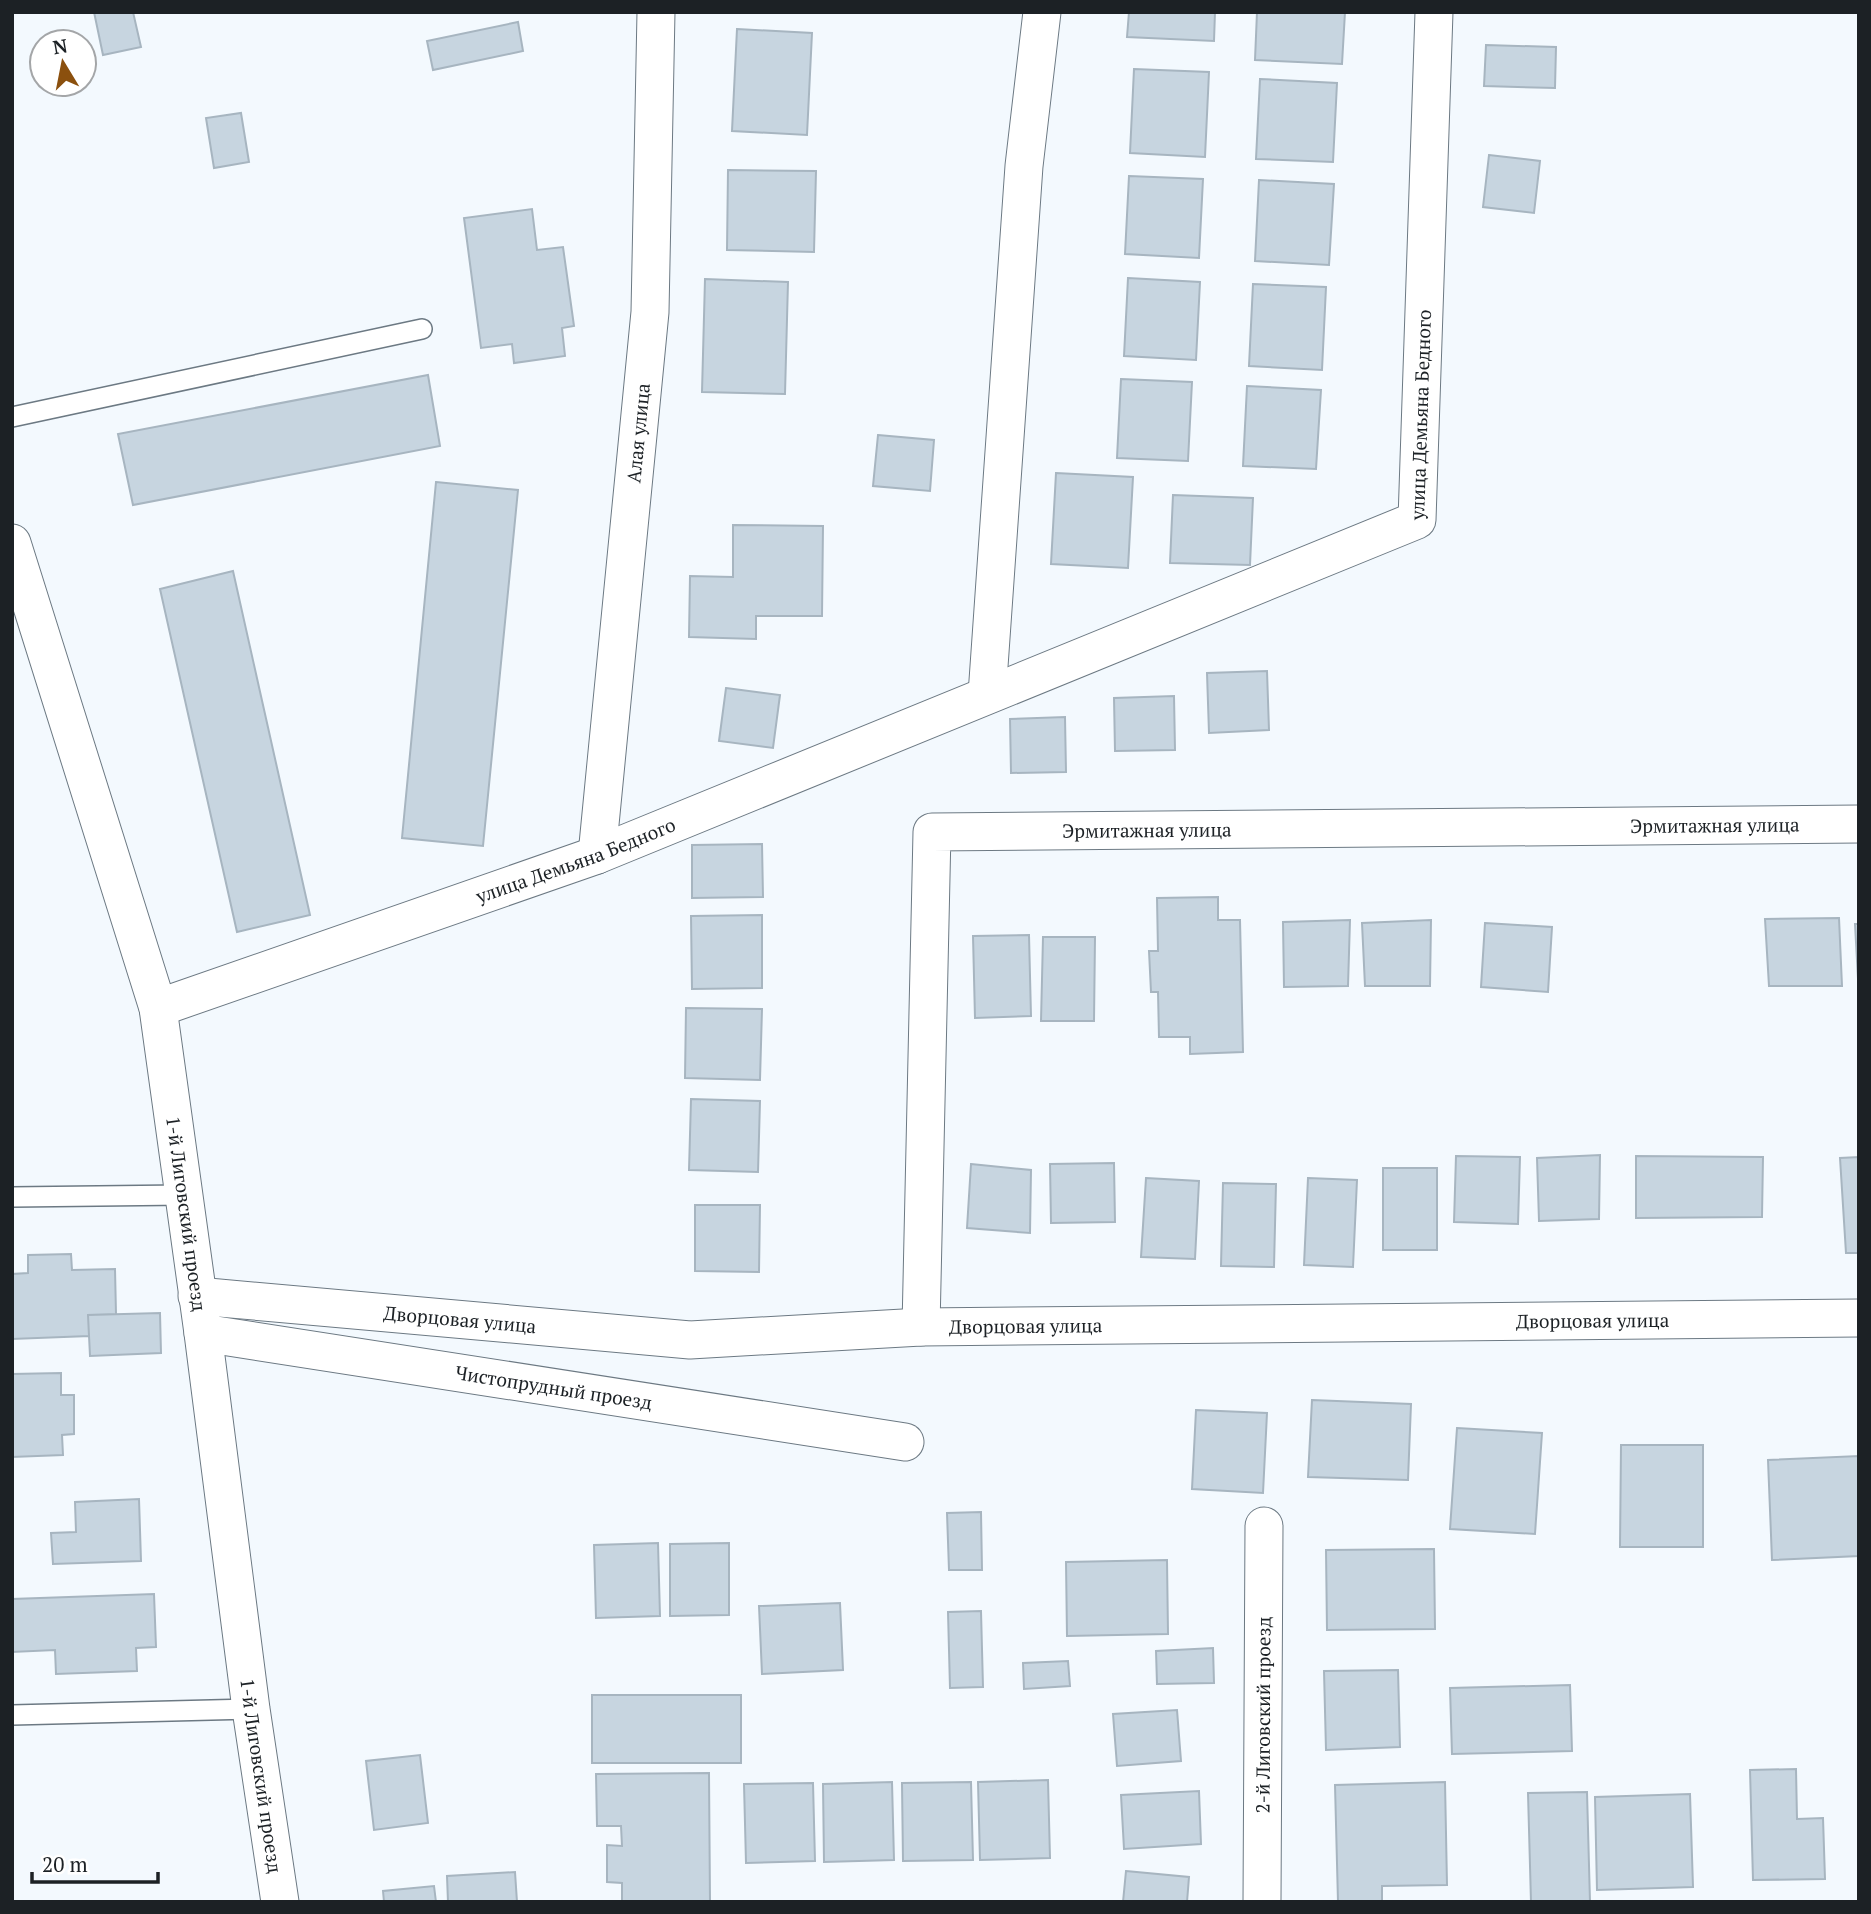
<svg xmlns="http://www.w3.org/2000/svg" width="1871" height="1914" font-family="'PT Serif',serif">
  <rect width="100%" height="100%" fill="#f3f9fe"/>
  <path fill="#c7d5e0" stroke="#a7b5c0" stroke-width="2" d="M94,12h39l8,35 -38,8z
    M1129,12h86l-1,29 -87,-4z
    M1257,12h88l-3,52 -87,-4z
    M518,22l5,29 -90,19 -6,-29z
    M737,29l75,4 -5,102 -75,-4z
    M1486,45l70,2 -1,41 -71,-2z
    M1134,69l75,3 -4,85 -75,-4z
    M1260,79l77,4 -4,79 -77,-3z
    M241,113l8,49 -35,6 -8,-50z
    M1489,155l51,6 -6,52 -51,-6z
    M728,170l88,1 -2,81 -87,-2z
    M1129,176l74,3 -4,79 -74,-4z
    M1259,180l75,4 -5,81 -74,-4z
    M532,209l5,41 26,-3 11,79 -12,2 3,28 -51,7 -2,-19 -31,4 -17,-130z
    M1128,278l72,4 -4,78 -72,-4z
    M705,279l83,3 -3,112 -83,-2z
    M1253,284l73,3 -4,83 -73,-4z
    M428,375l12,71 -307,59 -15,-71z
    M1121,379l71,3 -4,79 -71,-3z
    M1247,386l74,4 -5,79 -73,-3z
    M878,435l56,5 -4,51 -57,-5z
    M1056,473l77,4 -5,91 -77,-4z
    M436,482l82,8 -35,356 -81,-8z
    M1173,495l80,3 -3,67 -80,-2z
    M733,525l90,1 -1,90h-66v23l-67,-2 1,-61 43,1z
    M233,571l77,344 -73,17 -77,-343z
    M1267,671l2,59 -60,3 -2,-60z
    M726,688l54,7 -7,53 -54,-7z
    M1174,696l1,54 -60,1 -1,-53z
    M1065,717l1,55 -55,1 -1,-54z
    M762,844l1,53 -71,1v-53z
    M1218,897v23h22l3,132 -53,2v-17h-31l-1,-45h-7l-2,-41h9l-1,-53z
    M762,915v73l-70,1 -1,-73z
    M1839,918l3,68h-73l-4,-67z
    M1350,920l-2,66 -64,1 -1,-65z
    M1431,920l-1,66h-65l-3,-63z
    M1485,923l67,4 -4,65 -67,-5z
    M1855,924h4v55h-1z
    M1029,935l2,81 -56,2 -2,-82z
    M1043,937h52l-1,84h-53z
    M686,1008l76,1 -2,71 -75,-2z
    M691,1099l69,2 -2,71 -69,-2z
    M1600,1155l-1,64 -60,2 -2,-63z
    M1456,1156l64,1 -2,67 -64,-2z
    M1636,1156l127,1 -1,60 -126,1z
    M1859,1157v96h-13l-6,-95z
    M1114,1163l1,59 -64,1 -1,-59z
    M971,1164l60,6 -1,63 -63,-5z
    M1383,1168h54v82h-54z
    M1146,1178l53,3 -4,78 -54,-2z
    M1308,1178l49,2 -4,87 -49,-2z
    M1223,1183l53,1 -2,83 -53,-1z
    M695,1205h65l-1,67 -64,-1z
    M71,1254l1,16 43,-1 1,45 -28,1 1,21 -77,3v-65l16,-1v-18z
    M160,1313l1,40 -71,3 -2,-41z
    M61,1373v22h13v39l-12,1 1,20 -51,2v-83z
    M1312,1400l99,4 -3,76 -100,-3z
    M1196,1410l71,3 -4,80 -71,-4z
    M1457,1428l85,5 -7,101 -85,-5z
    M1621,1445h82v102h-83z
    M1859,1456v100l-87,4 -4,-100z
    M139,1499l2,62 -88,3 -2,-31 25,-1 -1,-30z
    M981,1512l1,58h-33l-2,-57z
    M658,1543l2,73 -64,2 -2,-73z
    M729,1543v72l-59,1v-72z
    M1434,1549l1,80 -108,1 -1,-80z
    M1167,1560l1,74 -101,2 -1,-74z
    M154,1594l2,53 -20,1 1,23 -81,3 -1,-24 -43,2v-53z
    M840,1603l3,67 -81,4 -3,-68z
    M981,1611l2,76 -33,1 -2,-76z
    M1213,1648l1,35 -57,1 -1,-33z
    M1068,1661l2,25 -46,3 -1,-26z
    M1398,1670l2,77 -74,3 -2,-79z
    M1570,1685l2,66 -120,3 -2,-66z
    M592,1695h149v68h-149z
    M1177,1710l4,51 -64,5 -4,-52z
    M420,1755l8,68 -54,7 -8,-69z
    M1796,1769l1,50 26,-1 2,61 -72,1 -3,-110z
    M709,1773l1,129h-88v-19l-15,-1v-37l15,1 -1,-20h-24l-1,-52z
    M1048,1780l2,78 -70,2 -2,-78z
    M892,1782l2,78 -70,2 -1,-78z
    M971,1782l2,78 -70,1 -1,-78z
    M1445,1782l2,103 -65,1v16h-44l-3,-117z
    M813,1783l2,78 -69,2 -2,-79z
    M1199,1791l2,53 -77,5 -3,-54z
    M1587,1792l3,110h-59l-3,-109z
    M1690,1794l3,93 -96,3 -2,-93z
    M1126,1871l63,6 -2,25h-64z
    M515,1872l2,30h-69l-1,-26z
    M434,1886l2,16h-52l-1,-11z"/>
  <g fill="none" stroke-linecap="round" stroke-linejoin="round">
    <defs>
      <path id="lane" d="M12,417l410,-88
        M12,1197l172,-2
        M12,1715l239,-6"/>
      <g id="street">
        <path id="s1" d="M12,543l146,465 45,325 48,376 29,193"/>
        <path d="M987,695l37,-529 18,-154"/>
        <path id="s2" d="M597,855l53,-543 6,-300"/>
        <path id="s3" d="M158,1008l439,-153 820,-335 17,-508"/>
        <path id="s4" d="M197,1296l493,44 231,-13 938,-9"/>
        <path id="s5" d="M921,1327l11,-495 927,-8"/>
        <path id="s6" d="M203,1333l702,109"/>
        <path id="s7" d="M1262,1902l2,-376"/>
      </g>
    </defs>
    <use href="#lane" stroke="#6c7983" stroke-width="22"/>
    <use href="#street" stroke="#6c7983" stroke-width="39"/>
    <use href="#lane" stroke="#fff" stroke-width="19"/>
    <use href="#street" stroke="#fff" stroke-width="37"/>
  </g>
  <g text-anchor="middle" stroke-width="7" stroke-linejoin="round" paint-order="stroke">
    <g font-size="19" fill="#1c2125" stroke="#fff">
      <text dy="7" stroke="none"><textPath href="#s3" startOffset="1456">улица Демьяна Бедного</textPath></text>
      <text dy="7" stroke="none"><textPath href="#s2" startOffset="424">Алая улица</textPath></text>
      <text dy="7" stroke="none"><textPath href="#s5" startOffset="1278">Эрмитажная улица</textPath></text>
      <text dy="7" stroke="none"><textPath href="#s5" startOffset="710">Эрмитажная улица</textPath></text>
      <text dy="7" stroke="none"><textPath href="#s3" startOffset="443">улица Демьяна Бедного</textPath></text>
      <text dy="7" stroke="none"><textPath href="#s1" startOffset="695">1-й Лиговский проезд</textPath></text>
      <text dy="7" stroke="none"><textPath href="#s4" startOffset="264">Дворцовая улица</textPath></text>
      <text dy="7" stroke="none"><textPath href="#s4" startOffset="1398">Дворцовая улица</textPath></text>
      <text dy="7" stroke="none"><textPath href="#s4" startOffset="831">Дворцовая улица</textPath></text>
      <text dy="7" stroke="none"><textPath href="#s6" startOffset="355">Чистопрудный проезд</textPath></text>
      <text dy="7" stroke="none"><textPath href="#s7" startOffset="187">2-й Лиговский проезд</textPath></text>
      <text dy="7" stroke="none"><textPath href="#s1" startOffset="1262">1-й Лиговский проезд</textPath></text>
    </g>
  </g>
  <rect width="1871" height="1914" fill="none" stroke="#1c2125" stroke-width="28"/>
  <g transform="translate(63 63) rotate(350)"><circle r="33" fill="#ffffff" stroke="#a4a6a8" stroke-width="2"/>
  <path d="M0-5L12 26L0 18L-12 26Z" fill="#8b500e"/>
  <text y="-10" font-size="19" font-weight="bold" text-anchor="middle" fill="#1c2125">N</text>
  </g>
  <path d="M32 1872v10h126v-10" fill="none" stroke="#1c2125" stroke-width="3.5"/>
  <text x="42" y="1872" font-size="21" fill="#1c2125" stroke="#ffffff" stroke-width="5" paint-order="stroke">20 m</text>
</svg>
